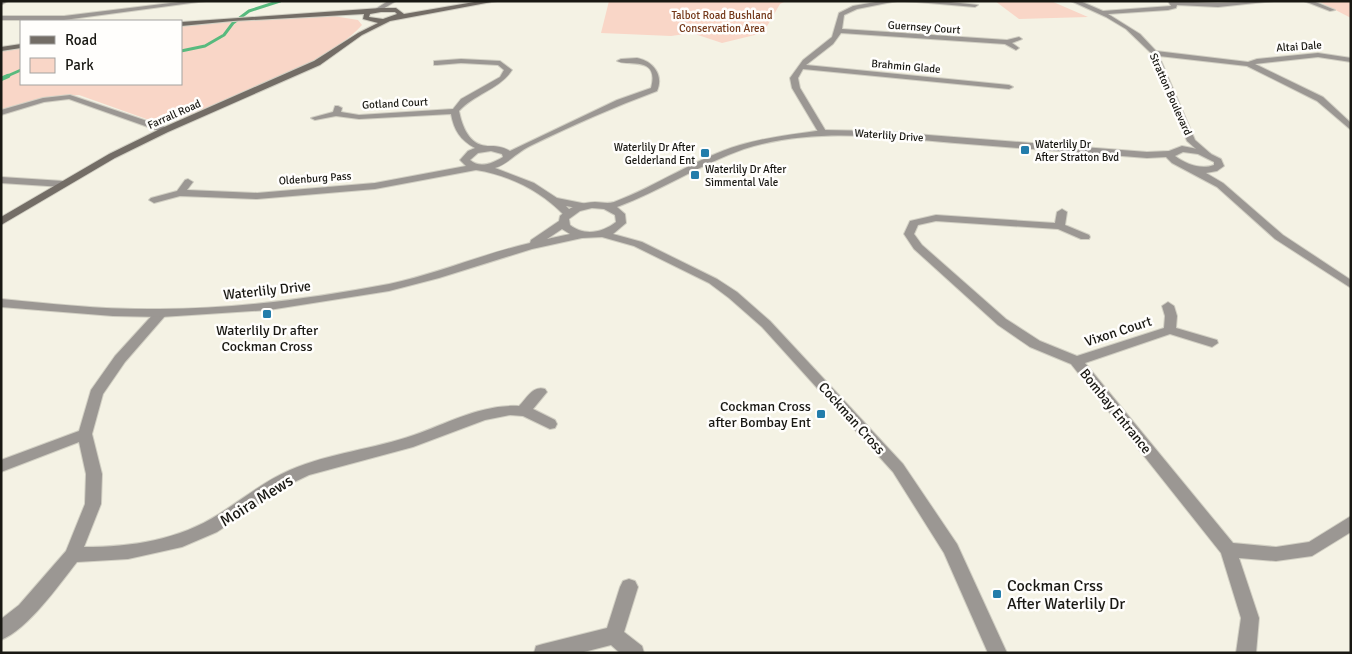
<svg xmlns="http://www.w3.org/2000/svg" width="1352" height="654" font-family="Signika,sans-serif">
  <rect width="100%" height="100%" fill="#f4f2e4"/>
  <path fill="#f9d6c7" d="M609,1h177l-6,3 -17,29 -41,10 -30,-10 -21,3 -70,-3z
    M995,1h56l37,16 -69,2z
    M1318,1h33v17z
    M321,14l37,6 4,5c-38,42 -131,72 -184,94l-15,3 -11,-1 -73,-26 -36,3 -42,12v-61l20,-3v38h160v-60z"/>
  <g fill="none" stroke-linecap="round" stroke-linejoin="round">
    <path stroke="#58ba7e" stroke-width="3" d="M181,51l24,-5 19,-11 9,-12 16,-12 31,-10
      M5,77l16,-7"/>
    <path stroke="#58ba7e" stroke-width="4.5" d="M1,79l7,-3"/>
    <defs>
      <path id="minor" d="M1,1h7l-7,4z
        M187,1h19l-142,19h-63v-4h63z
        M881,1h16l-40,8 -13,6 -2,14 165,11 12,-3 3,2 -10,4 7,5 -3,2 -11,-6 -164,-11 -8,11 -27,21 203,20 4,2 -4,2 -206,-20 -5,9 2,10 27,45 -7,2 -28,-47 -2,-10 13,-18 29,-23 7,-24 14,-7z
        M905,1h37l36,4 -3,2z
        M1071,1h9l23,10 68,-5 -3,-5 50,2 56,-2 -56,6 -41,-2 -1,3 -8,2 -60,4 32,20 16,17 92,11 9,-3 61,-6 33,5v4l-33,-5 -63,7 68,33 28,26v7l-34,-29 -70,-35 -88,-10 36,84 16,14 -1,2h-6l-17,-15 -36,-88 -25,-24 -20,-12z
        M1304,1h9l22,9 -5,1z
        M637,58c16,3 27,17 20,33 -43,16 -86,35 -127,55 -14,7 -21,17 -35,22l39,15 23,15 30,6 1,2 -5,3 -17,-3 7,7 -1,2h-8c-23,-24 -55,-40 -88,-45l-101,19 -118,10 -77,-3 -26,7 -5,-3 2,-2 26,-7 8,-11 3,-1 5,3 -6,8 70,3 118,-10 91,-17 -6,-6 8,-9 7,-3c-15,-8 -21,-18 -24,-34l-92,5 -23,-3 -21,4 -4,-2 22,-6 2,-6h3l4,2 -1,4 18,3 94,-6 8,-10 39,-22 4,-7 -6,-5 -37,-2 -24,2h-3v-4l27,-2 39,2 12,9c-12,19 -38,24 -53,41 3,15 10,34 28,35 9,0 14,0 23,5l107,-51 34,-12c9,-33 -24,-21 -34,-27l4,-2zM491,151l11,3 1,3c-10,6 -23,12 -33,3l8,-7z
        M70,95l98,33 1,2 -7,2 -93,-33 -25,3 -43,13v-5l42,-12z
        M1,177l62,4 5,3 -5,3 -62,-4z
        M1062,209l5,3 -2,13 24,10 1,2 -1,2h-8l-23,-10 -122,-8 -18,4 -4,9 8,11 84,74 34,22 37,15 87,-28 1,-12 -3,-10 6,-4 6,4 3,10 -1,12 41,12 1,3 -6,4 -42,-13 -85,29 148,180 43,4 33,-5 42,-26v16l-39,24 -36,5 -37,-3 20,60 -3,35h-20l5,-35 -20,-65 -150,-189 -41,-17 -32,-22 -84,-76 -10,-15 6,-13 26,-6 119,8 2,-11z
        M161,309l6,4 -2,3 -40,46 -22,32 -11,40 10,40 -1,30 -17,43c48,0 94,-7 135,-33 24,-15 45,-33 71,-44 39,-17 84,-21 124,-35 34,-12 68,-31 105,-29 8,-8 14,-21 26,-17l2,3 -14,17 22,11 2,4 -2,4 -5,1 -27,-13 -13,-1 -25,5 -72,27 -104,28 -25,12 -67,45 -35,15 -54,12 -51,3c-18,23 -49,67 -76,78v-21l18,-14 47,-54 19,-47 1,-30 -7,-32 -78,30v-12l78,-29 12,-41 24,-34 42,-46z
        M629,579l6,2 3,6 -14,45 18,14 2,7h-24l-9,-8 -31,8h-46l2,-7 7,-2 64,-16 13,-41 3,-6z"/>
      <path id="tertiary" d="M388,1h8l-18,11h-4v-2z
        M823,130l54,1 270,21 22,-1 13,-5 21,4 18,9 3,7 -7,5 -11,2 17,10 60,52 68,45v8l-76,-49 -58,-52 -45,-24 -6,-6 -19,1c-64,-5 -128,-10 -192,-15 -70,-6 -143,-16 -211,6 -44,15 -83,42 -127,58l8,7 1,9 -13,11 29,8 75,37 20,13 33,29 133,143 54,80 50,109h-19l-44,-100 -51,-81 -131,-145 -33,-29 -20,-15 -75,-37 -32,-9 -20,1 -50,11 -93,29 -50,13 -120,19 -108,7 -48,-1 -112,-9v-8c53,5 106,11 159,10 76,0 154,-11 229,-25 48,-10 93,-30 141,-41l1,-3 28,-19 1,-5c9,-9 23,-14 35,-14 7,0 12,2 19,0 43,-16 82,-44 126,-57 27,-8 55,-11 83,-15zM1183,152l15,2 16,8v3c-13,5 -28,-1 -39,-9zM592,208l12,1 11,6 1,7c-14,11 -32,14 -46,3l-1,-6 11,-8zM562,229l8,5 -23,5z"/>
      <path id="secondary" d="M480,1h17l-107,20 -28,14 -42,30 -152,67 -53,26 -114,67v-8l108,-63 53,-26 152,-67 44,-28 20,-10 -15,-4 1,-5 -131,7 -52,5v-4l200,-14h15l8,6zM381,12h14l2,2 -14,5 -14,-2 1,-3z
        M21,44v4l-20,3v-4z"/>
    </defs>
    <use href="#minor" stroke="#d1cfc3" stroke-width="2"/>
    <use href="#tertiary" stroke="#d1cfc3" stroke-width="2"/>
    <use href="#secondary" stroke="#d1cfc3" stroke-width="2"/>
    <use href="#minor" fill="#9b9793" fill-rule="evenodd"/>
    <use href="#tertiary" fill="#9b9793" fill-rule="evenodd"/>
    <use href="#secondary" fill="#736d66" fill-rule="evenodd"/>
  </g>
  <g fill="#237dab" stroke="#fffefc" stroke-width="2">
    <rect x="1020" y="145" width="10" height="10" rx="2.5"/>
    <rect x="700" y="148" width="10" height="10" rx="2.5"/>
    <rect x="690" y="170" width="10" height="10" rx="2.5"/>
    <rect x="262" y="309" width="10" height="10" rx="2.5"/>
    <rect x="816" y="409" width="10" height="10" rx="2.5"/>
    <rect x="992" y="589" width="10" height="10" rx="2.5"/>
  </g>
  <g text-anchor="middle" stroke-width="5" stroke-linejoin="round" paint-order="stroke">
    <g font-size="11" fill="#723617" stroke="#fffefc">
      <text x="722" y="19">Talbot Road Bushland<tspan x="722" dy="13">Conservation Area</tspan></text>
    </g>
    <g font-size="11" fill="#191813" stroke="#fffefc">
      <text transform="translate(924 27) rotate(4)" y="4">Guernsey Court</text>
      <text transform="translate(1299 46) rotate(-4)" y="4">Altai Dale</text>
      <text transform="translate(906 66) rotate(5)" y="4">Brahmin Glade</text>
      <text transform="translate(1171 94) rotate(66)" y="4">Stratton Boulevard</text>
      <text transform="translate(395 103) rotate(-3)" y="4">Gotland Court</text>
      <text transform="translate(174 114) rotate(-24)" y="4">Farrall Road</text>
      <text transform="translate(889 135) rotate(4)" y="4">Waterlily Drive</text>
      <text transform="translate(315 178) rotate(-4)" y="4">Oldenburg Pass</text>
    </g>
    <g font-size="11" fill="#191813" stroke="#fffefc" text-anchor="start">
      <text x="1035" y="148">Waterlily Dr<tspan x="1035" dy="13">After Stratton Bvd</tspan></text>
      <text x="695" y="151" text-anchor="end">Waterlily Dr After<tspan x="695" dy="13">Gelderland Ent</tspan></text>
      <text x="705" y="173">Waterlily Dr After<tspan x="705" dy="13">Simmental Vale</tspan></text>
    </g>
    <g font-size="14" fill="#191813" stroke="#fffefc">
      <text transform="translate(267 290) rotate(-6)" y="5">Waterlily Drive</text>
      <text transform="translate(1118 331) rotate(-18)" y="5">Vixon Court</text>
      <text transform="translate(1116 411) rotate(51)" y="5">Bombay Entrance</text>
      <text transform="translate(852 418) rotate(48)" y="5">Cockman Cross</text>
    </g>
    <g font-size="14" fill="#191813" stroke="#fffefc">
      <text x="267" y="335">Waterlily Dr after<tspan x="267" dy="16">Cockman Cross</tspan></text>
      <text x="811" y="411" text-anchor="end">Cockman Cross<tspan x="811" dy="16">after Bombay Ent</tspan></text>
    </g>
    <g font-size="16" fill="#191813" stroke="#fffefc">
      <text transform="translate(256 500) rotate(-32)" y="6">Moira Mews</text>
    </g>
    <g font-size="16" fill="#191813" stroke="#fffefc" text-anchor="start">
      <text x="1007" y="591">Cockman Crss<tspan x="1007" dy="18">After Waterlily Dr</tspan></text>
    </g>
  </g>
  <rect width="1352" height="654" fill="none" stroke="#191813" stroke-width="5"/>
  <rect x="20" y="20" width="162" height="65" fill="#fffefc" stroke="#a3a29f"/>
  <rect x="30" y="36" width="25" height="8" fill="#736d66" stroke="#a3a29f"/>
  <text x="65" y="45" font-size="15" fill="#191813">Road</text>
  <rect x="30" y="58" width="25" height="15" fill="#f9d6c7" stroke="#a3a29f"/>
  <text x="65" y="70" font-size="15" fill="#191813">Park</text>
</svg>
